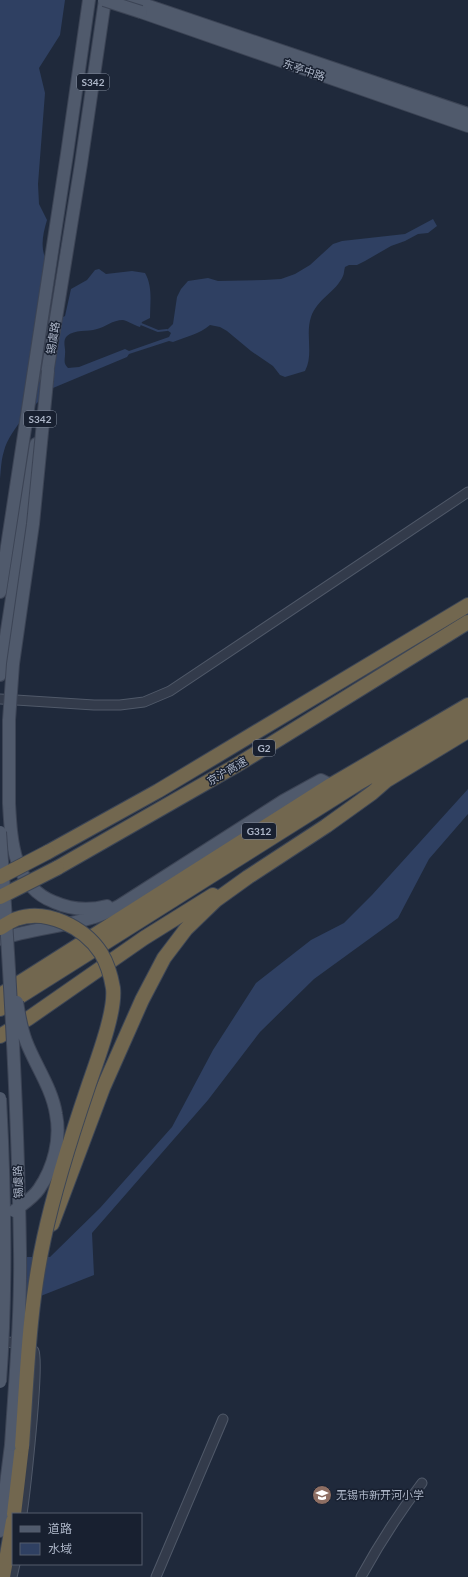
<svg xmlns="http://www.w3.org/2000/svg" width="468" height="1577" font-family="Lato,'Noto Sans SC',sans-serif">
  <rect width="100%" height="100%" fill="#1f293b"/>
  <path fill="#2f4062" d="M0,0h65l-5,35 -21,33 6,25 -7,91 1,20 8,16c-6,20 -8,36 8,52l-6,38 2,5 10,3 4,-2 6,-27 16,-9 8,-10 4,-1 7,5 26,-3 13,2c8,14 5,30 5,45l-8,4 -2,5c-6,-2 -12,-6 -17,-7 -11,0 -17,7 -26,9 -10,3 -22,0 -30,7 -5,5 -1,12 -2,18 0,6 -2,9 3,14l11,-1 46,-18 4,2 40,-14 2,-4 -4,-3 6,-6 4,-27 4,-8 7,-8 20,-3 10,3 46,-1 17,-1 14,-5 15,-9 23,-21 9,-3 63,-7 28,-15 4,7 -9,7 -10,1 -13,7 -14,5 -26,15 -8,4h-8l-4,2c-1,3 -1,7 -2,9 -7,16 -26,23 -32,41 -6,18 3,37 -6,54l-20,6 -5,-2 -7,-9 -22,-15 -24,-20 -7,-4 -10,-2c-10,9 -25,12 -37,17l-4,-1 -40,13 -2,3 -74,31c-17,15 -43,41 -49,63 -3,9 -3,19 -4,28z
    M468,789v25l-39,45 -31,59 -84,61 -54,53 -52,68 -116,133 2,42 -94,37 26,-55h24l50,-49 72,-81 41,-77 43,-67 55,-43 33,-17 28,-28z"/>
  <path fill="#1f293b" d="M23,1256v49l-23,9 8,-48z"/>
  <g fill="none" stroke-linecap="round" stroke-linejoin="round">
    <path stroke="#2f4062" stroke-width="2" d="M141,324l17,7 9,-1"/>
    <defs>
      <path id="minor" d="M0,699l94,6h26l24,-3 26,-11 298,-199
        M0,1342c10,0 28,0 34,9 6,10 -9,143 -12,163
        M12,1577l3,-13
        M156,1577l67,-158
        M361,1577c18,-33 38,-64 61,-94"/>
      <path id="major" d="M131,0l337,114
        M141,12l327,114
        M46,380l35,-216 24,-164
        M0,592l67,-438 22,-154
        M0,675l36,-231
        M9,803c2,37 4,83 45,99 18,8 34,9 53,4
        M0,939c30,-10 61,-12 91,-21 10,-2 19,-8 28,-12l164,-105 38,-21 10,5
        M0,1531l11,-86"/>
      <path id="highway" d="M379,785l89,-54
        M48,852l110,-61 310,-186
        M57,868l180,-103 231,-143
        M0,995l331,-210 137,-80
        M0,1009l357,-225 111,-64
        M0,1036l29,-18 115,-80 69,-43
        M52,1224l51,-136 39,-88 22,-42 22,-29 30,-29 32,-23 78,-51 46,-33 15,-13
        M14,1514l8,-68
        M3,1577l10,-56"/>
    </defs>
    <use href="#minor" stroke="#505969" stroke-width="11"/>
    <use href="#major" stroke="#3c4455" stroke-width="14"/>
    <use href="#highway" stroke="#3d4656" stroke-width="16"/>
    <use href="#minor" stroke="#333b4b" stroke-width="9"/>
    <use href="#major" stroke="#505a6c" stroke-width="12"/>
    <use href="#highway" stroke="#72674f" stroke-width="14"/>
    <defs>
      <path id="major-bridge" d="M104,0l37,12
        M9,803v-83l4,-56 20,-140 15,-153
        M0,832c10,139 18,279 20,419 1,65 -5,130 -9,194
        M0,1098c5,94 7,190 0,284
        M14,1211c9,-7 19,-13 25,-22 15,-22 22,-50 17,-75 -4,-26 -21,-49 -30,-73 -5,-13 -7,-26 -9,-39"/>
      <path id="highway-bridge" d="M0,877l48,-25
        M0,897l57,-29
        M0,928c5,-3 11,-7 16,-9 30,-11 68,8 85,34 6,10 10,23 12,35 3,24 -17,75 -25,99 -17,50 -33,100 -44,151 -15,68 -17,138 -22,208"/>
    </defs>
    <use href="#major-bridge" stroke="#3c4455" stroke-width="14" stroke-linecap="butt"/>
    <use href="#highway-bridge" stroke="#3d4656" stroke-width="16" stroke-linecap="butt"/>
    <use href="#major-bridge" stroke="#505a6c" stroke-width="12"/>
    <use href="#highway-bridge" stroke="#72674f" stroke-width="14"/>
  </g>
  <defs>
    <symbol id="school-disc" viewBox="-11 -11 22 22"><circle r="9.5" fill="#8d6e63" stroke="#182030"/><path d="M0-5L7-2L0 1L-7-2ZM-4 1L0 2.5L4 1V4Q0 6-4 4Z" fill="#fff"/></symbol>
  </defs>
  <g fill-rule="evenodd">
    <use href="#school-disc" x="311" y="1484" width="22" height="22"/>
  </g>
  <g text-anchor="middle" stroke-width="3" stroke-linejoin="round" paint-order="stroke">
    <g fill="#182030" stroke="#80899a" stroke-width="1">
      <rect x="77" y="74" width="32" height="16" rx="3"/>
      <rect x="24" y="411" width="32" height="16" rx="3"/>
      <rect x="253" y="740" width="22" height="16" rx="3"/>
      <rect x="242" y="823" width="34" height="16" rx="3"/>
    </g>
    <g font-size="10" font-weight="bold" fill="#adb6c8">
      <text x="93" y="86">S342</text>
      <text x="40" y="423">S342</text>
      <text x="264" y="752">G2</text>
      <text x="259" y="835">G312</text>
    </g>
    <g font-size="11" fill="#adb6c8" stroke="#182030">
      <text transform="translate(304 70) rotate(19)" y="4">东亭中路</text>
      <text transform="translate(53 338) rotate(-81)" y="4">锡虞路</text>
      <text transform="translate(227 771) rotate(-30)" y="4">京沪高速</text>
      <text transform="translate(18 1182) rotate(-92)" y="4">锡虞路</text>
    </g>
    <g font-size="11" fill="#adb6c8" stroke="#182030" text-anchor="start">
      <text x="336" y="1499">无锡市新开河小学</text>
    </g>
  </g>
  <rect x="12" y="1513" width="130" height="52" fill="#182030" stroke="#545c6d"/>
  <rect x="20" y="1526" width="20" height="6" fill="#505a6c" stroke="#545c6d"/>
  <text x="48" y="1533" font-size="12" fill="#adb6c8">道路</text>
  <rect x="20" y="1543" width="20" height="12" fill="#2f4062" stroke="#545c6d"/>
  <text x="48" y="1553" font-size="12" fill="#adb6c8">水域</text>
</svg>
